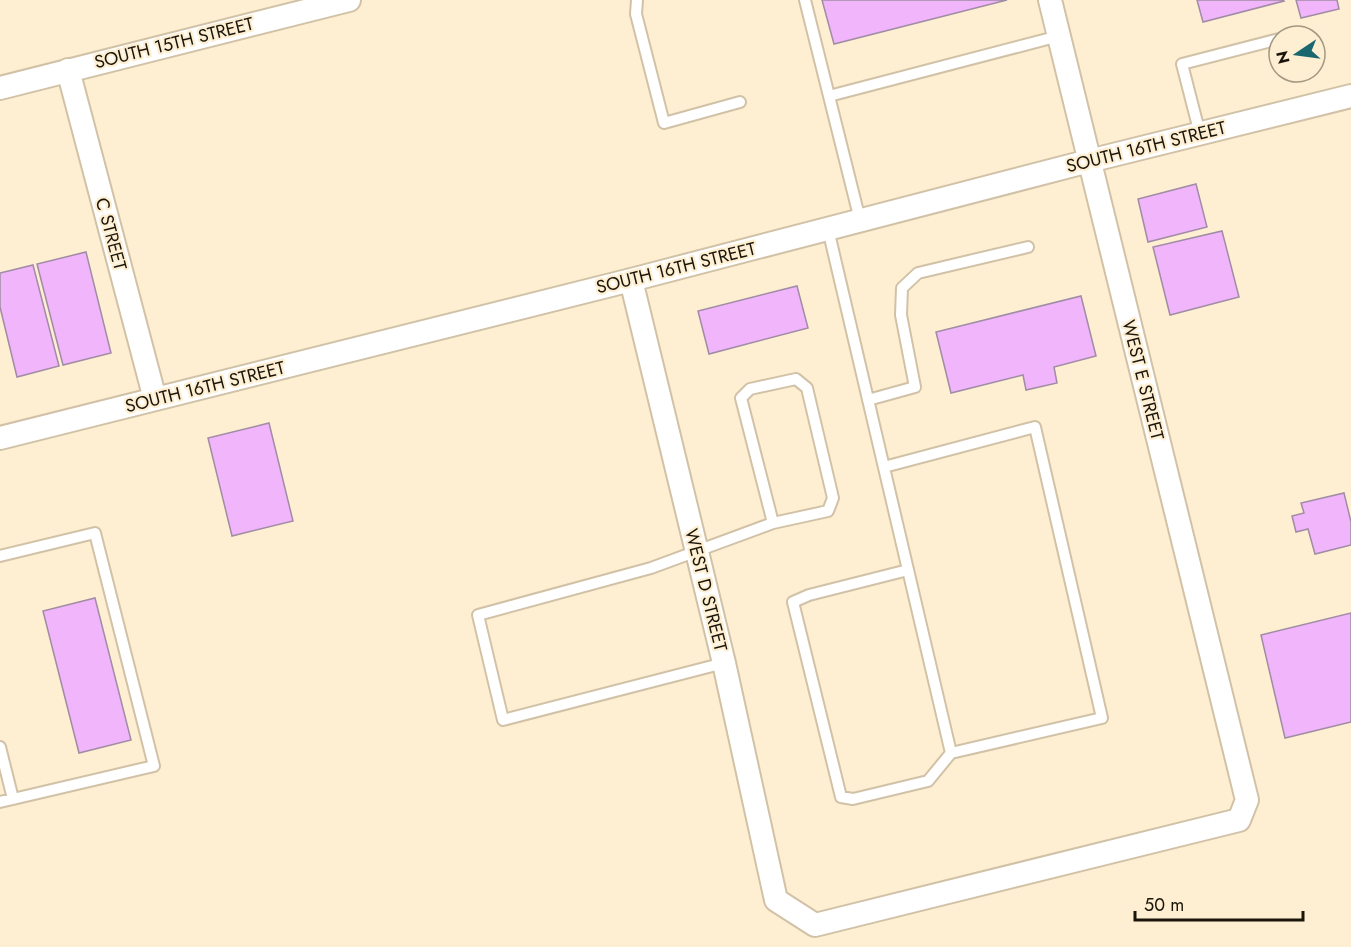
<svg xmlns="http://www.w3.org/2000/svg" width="1351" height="947" font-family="Jost,sans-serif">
  <rect width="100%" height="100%" fill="#feefd2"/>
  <path fill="#f0b5fb" stroke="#a08ca4" stroke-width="1.5" d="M822,0h185l-173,44z
    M1197,0h86l1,1 -81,21z
    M1296,0h41l2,9 -38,9z
    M1196,184l11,43 -59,15 -10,-43z
    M1222,231l17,66 -69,18 -17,-68z
    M86,252l25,101 -48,12 -26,-101z
    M33,265l26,101 -42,11 -17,-70v-34z
    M797,286l11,42 -99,26 -11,-43z
    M1081,296l15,60 -42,11 3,16 -31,7 -3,-15 -72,18 -15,-61z
    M269,423l24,98 -61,15 -24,-98z
    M1344,493l7,29v23l-36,9 -7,-25 -12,3 -4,-16 12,-3 -3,-10z
    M95,598l36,142 -52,13 -36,-142z
    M1351,613v109l-66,16 -24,-103z"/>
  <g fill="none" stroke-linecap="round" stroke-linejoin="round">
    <defs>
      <path id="lane" d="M637,0l-1,14 28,109 76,-21
        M805,0l55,220
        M829,96l230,-60
        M1200,134l-18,-70 97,-25
        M828,229l123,524 -23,28 -75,18 -12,-2 -48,-195 16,-7 99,-25
        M868,400l47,-13 -14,-72 1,-27 16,-15 110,-26
        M884,467l151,-40 67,291 -151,35
        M0,556l95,-23 59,233 -141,33 -13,-52
        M724,663l-221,57 -25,-105 173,-47 122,-45 55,-12 5,-13 -26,-110 -11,-9 -46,10 -9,9 32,125
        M0,802l13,-3"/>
      <path id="street" d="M68,70l87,329
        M0,88l349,-88
        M631,280l93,383 52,237 39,25 424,-105 8,-20 -197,-800
        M0,438l631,-158 458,-119 262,-65"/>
    </defs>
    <use href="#lane" stroke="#d1c2a7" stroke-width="14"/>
    <use href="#street" stroke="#d1c2a7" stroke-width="26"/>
    <use href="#lane" stroke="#fff" stroke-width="10"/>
    <use href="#street" stroke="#fff" stroke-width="22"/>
  </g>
  <g text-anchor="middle" stroke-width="4.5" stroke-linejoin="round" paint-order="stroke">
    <g font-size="18" fill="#1a150b" stroke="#feefd2">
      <text transform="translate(174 43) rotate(-14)" y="6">SOUTH 15TH STREET</text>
      <text transform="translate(1146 147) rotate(-14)" y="6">SOUTH 16TH STREET</text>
      <text transform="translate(111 234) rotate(75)" y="6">C STREET</text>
      <text transform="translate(676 268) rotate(-14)" y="6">SOUTH 16TH STREET</text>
      <text transform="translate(1143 380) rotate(76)" y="6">WEST E STREET</text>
      <text transform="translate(205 387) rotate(-14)" y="6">SOUTH 16TH STREET</text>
      <text transform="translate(706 590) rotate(76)" y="6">WEST D STREET</text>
    </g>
  </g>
  <g transform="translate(1297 54) rotate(257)"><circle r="28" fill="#feefd2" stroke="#a39882" stroke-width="1.5"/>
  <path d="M0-4.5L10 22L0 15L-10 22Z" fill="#1b676f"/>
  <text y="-9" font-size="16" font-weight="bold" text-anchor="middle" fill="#1a150b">N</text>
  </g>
  <path d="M1135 911v9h168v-9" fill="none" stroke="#1a150b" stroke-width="3"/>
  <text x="1144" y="911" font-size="18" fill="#1a150b" stroke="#feefd2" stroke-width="4.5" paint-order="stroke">50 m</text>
</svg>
